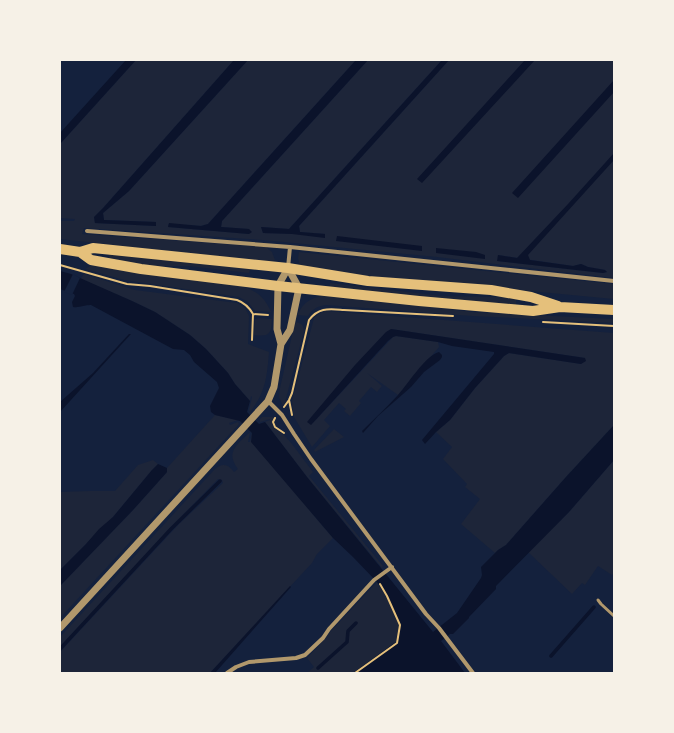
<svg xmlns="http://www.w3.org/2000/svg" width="674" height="733" font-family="Barlow,sans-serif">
  <rect width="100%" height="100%" fill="#14213d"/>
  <path fill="#1d2539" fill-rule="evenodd" d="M136,60h98l-130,147 -10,10 1,6 61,3v-4l-52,-2 -1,-7 26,-22 119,-131h108l-148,164 -7,2 -33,-2 1,3 80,7 -1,-5 -27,-2 1,-6 146,-161h74l-153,169 -28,-2 2,6 62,1 -25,-2 -1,-6 150,-166h165v218l-177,-21 -174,-17 -179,-12 -2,6 184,13 6,5 3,8 -8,2 -207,-23v-18h14l1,-2 -15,-1v-74zM498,255l75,11 8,-2 7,3 17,3 2,2 -4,1 -105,-12z
    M299,252l315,32v15l-252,-24 -62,-9 -2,-8z
    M109,253l141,16 -1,4 -61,-7h-45l-35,-7z
    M90,266h6l145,19c16,7 23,11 30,27l-16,-1 -7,-9 -9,-5 -115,-17 -39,-11z
    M84,274l51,16 102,13 8,5 4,8 -1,28 21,8c-2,24 -3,40 -19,60l-1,-2 3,-13 -1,-1 -1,5 -15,-17 -7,-11 -22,-24 -16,-14 -35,-23 -23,-11 -52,-22z
    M330,283l112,13 63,1 11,2v8l-186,-20z
    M328,294l144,18 142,7v4l-142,-7 -146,-11c-8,1 -14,4 -18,11l-11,-1c9,-16 14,-16 31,-21z
    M325,311l289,22v92l-48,52 -60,68 -8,5 -3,3 -34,-29 19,-25 -15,-12 2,-3 -24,-25 9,-12 -16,-15 14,-12 25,-32 29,-32 5,-3 72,11 4,-6 -194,-29 -80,96 82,-88 3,-1 42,6 1,5 -41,48 -31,-22 15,13 -5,6 -6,-5 -12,14 2,2 -11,13 -6,-5 2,-2 -7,-6 -15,17 6,6 -18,21 -18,-30 -1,-7 -1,-9 22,-83 5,-4z
    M259,318l13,1c-1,15 -2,18 -18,16l1,-16z
    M295,322c6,1 8,2 9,9l-19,71 -2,4 -4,-9 1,-9z
    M215,415l23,5 -9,3 1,2 8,-3 1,2 -179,194v-32l73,-76 34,-38v-4z
    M262,417h12l-2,4 2,7 10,7 8,9 21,28 -4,4 74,90 -1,2 -75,-91 -42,-55 5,-2v-1l-10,3v-3z
    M334,429l10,8 -29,15 -1,-2z
    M249,433h1l-2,9h2l2,-9v9l81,96 -16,16 -5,9 -102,110h-150v-21l119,-128 44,-41 -1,-3 -4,-1 -48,49 -110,119v-10l155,-168c8,-7 14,-4 19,3l4,-3c-13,-17 -1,-24 11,-36z
    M153,460l5,4 -6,6 -39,47 -53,53v-78l30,-1h25l23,-26z
    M614,460v113l-2,2 -14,-9 -13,19 -3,-2 -10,11 -44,-42 41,-40z
    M377,582l10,15 12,29 -3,16 -43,31h-46l7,-6 -7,-9 18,-19 5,-7z"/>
  <path fill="#0b132b" d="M126,60h10l-76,84v-11z
    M234,60h14l-119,131 -26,22 1,7 52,2v4l-61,-3 -1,-6 10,-10z
    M356,60h12l-146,161 -1,6 28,2 3,3 -3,2 -81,-7 1,-4 32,3 7,-2z
    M442,60h7l-150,166 1,6 25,2v4l-33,-4 -29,-1 -2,-6 28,2z
    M525,60h10l-113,123 -5,-4z
    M614,80v12l-96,106 -6,-5z
    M614,153v7l-86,95 2,5 43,6 8,-2 7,3 17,3 2,2 -4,1 -106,-12 1,-6 19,3 51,-54z
    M337,236l85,10v5l-86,-10z
    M436,248l40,4 9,3v4l-49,-6z
    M60,271l11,3 61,27 23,11 35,23 16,14 22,24 7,11 15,17 -3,11 12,12 6,-2 42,55 126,155 24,-19 24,-35 1,-3 -1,-8 17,-17 8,-5 60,-68 48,-52v35l-45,52 -73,74v3l-27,28v1l-16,16h-3l-9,7 24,32h-112l43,-31 3,-17 -12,-28 -10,-15 -24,-25 -20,-19 -82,-96 1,-9 -12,-12 -25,-6 -4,-3 -1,-6 9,-18 -2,-6 -23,-20 -4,-7 -6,-5 -11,-1 -82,-44c-7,0 -11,3 -18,2l-1,-5 3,-6 -1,-2 -14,-5z
    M391,329l194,29 1,3 -5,3 -72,-11 -5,3 -29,32 -25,32 -14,12 -11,12 -3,-4 72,-86v-2l-42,-6 -14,-4 -42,-6 -3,1 -5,4 -77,84 -4,-3 48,-57 31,-33z
    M129,334h2l-71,78v-10l33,-29z
    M439,352l3,3v2l-2,3 -16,12 -13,15 -33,29 -15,17 -1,-2c12,-12 24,-23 36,-36 10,-11 27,-39 41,-43z
    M158,464l9,4v4l-34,38 -73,76v-16l26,-26 13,-15 14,-12 39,-47z
    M290,586l1,1 -76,86h-5z"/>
  <path fill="#14213d" d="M73,274l7,4 -8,17 -8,-3z"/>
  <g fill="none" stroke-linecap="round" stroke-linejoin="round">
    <path stroke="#0b132b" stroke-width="3.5" d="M60,649l111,-120 49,-48
      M551,656l43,-49
      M318,668l29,-26 1,-11 8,-8"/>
    <path stroke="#e5c07b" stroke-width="2" d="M60,265l67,19 23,2 87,14c8,3 12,7 16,14l15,1
      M543,322l71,4
      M252,340l1,-26
      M289,400l3,15
      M284,407l5,-7 3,-7 17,-73c10,-13 20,-11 35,-10l109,6
      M275,418l-2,4 2,5 9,6
      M355,673l42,-30 3,-18 -13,-29 -7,-12"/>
    <path stroke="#b1986c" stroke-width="3" d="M598,600l3,4 13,12"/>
    <path stroke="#b1986c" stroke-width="4" d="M87,231l203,16 324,34
      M288,268l2,-21
      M268,401l14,14 12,19 17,25 115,155 13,14 34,45
      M227,673l9,-6 13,-5 47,-4 9,-3 18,-17 6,-9 45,-49 18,-13"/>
    <path stroke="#b1986c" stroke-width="7" d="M281,344l-4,-15 1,-43 10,-18
      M60,628l208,-227 6,-14 7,-43 9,-14 9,-42 -11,-20"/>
    <path stroke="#e5c07b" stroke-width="10" d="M60,249l20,3 13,-4 195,20 80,13 123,9 40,7 27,9
      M80,252l11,8 50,9 137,17 141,15 114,10 27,-4 54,3"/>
  </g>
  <rect width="674" height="733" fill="none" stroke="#f6f1e7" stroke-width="122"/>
</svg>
